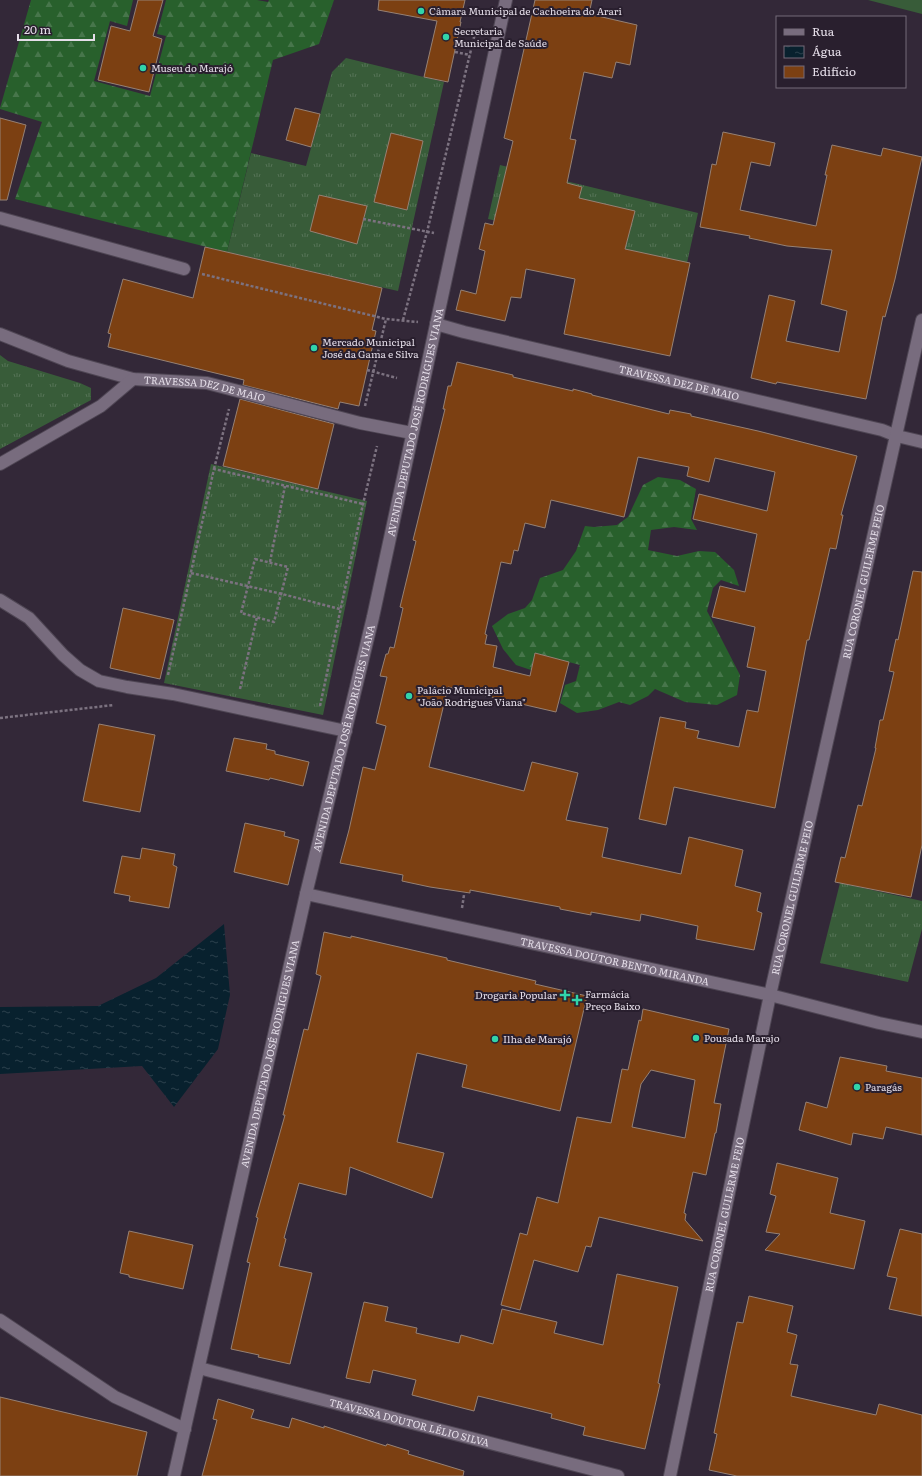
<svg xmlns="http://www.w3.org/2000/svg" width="922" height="1476" font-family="Literata,serif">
  <defs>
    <pattern id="grass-tufts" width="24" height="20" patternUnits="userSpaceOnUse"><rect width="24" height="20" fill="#385c39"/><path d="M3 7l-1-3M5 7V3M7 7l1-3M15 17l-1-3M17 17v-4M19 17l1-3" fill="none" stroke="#557356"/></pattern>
    <pattern id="forest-firs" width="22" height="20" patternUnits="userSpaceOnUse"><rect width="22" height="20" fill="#28602c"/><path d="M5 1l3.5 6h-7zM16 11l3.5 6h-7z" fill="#47764b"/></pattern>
    <pattern id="water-ripples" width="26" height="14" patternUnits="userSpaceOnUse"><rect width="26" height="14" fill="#08212e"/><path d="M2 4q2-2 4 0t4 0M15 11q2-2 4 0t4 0" fill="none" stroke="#2c414c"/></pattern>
  </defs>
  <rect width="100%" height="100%" fill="#332838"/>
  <path fill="url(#grass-tufts)" d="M346,58l98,24 -46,209 -171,-39 24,-99 55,13 26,-94z
    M500,165l198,48 -11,50 -199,-44z
    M0,355l8,6 72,22 11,5v12l-91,49z
    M211,464l156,37 -44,214 -159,-32z
    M840,883l82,18v28l-14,53 -88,-19z"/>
  <path fill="url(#forest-firs)" d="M31,0h102l-6,26 -17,-5 -16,60 56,15 16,-60 -9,-2 9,-34h91l11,2 1,-2h65l-15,44 -46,16 -46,192 -212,-53 27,-77 -42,-13v-1z
    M658,477l22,3 16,9 -5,30 6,11 -23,-3 -23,3 -3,20 29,6 22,-5 16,1 19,18 5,16 -18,-6 -8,8 -6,23 33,64 -3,20 -20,10 -32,-3 -30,-13 -7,7 -18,9 -11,-3 -21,8 -21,3 -17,-10 5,-18 11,-4 4,-16 -45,-12 -4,17 -15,-5 -13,-16 -11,-23 16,-12 17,-6 7,-8 8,-22 23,-8 13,-19 9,-25 9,1 23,-2 11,-8 15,-32z"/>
  <path fill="#385c39" d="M868,0h54v14z"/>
  <path fill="url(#water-ripples)" d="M224,924l6,71 -12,54 -44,58 -32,-41 -142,8v-67l98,-1 58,-28z"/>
  <path fill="#7c4012" stroke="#968174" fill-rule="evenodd" d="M138,0h25l-10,36 9,3 -13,53 -51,-12 13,-54 19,5z
    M379,0h86l-5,22h1l-13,60 -24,-5 13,-56 -59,-11z
    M535,0h57l-3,14 48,11 -7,40 -14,-3 -4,16 -28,-6 -14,67 6,1 -9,43 15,4 -3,11 56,13 -10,38 65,14 -20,93 -106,-22 11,-55 -49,-10 -5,29 -10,-1 -6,24 -49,-11 5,-20 15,4 9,-43 -6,-2 6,-26 8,2 20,-84 -9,-3z
    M295,108l25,6 -9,33 -25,-7z
    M0,118l26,7 -19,75h-7z
    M723,132l52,11 -5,23 -19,-4 -11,48 76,16 11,-51h-2l7,-30 49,11 2,-8 39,9 -27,122 -10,38 -2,-1 -17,83 -89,-17 -1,2 -25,-6 18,-83 26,6 -9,40 53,11 8,-41 -26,-7 11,-54 -45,-4 -38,-8 1,-2 -50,-9 12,-63 4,1z
    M391,133l32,8 -16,69 -33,-8z
    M319,195l48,11 -10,38 -47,-13z
    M205,247l177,41 -10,42 4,1 -17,75 -19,-4 -2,7 -95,-24 1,-5 -136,-33 3,-13 -3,-1 15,-54 70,19z
    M457,362l56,13v2l60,14v-2l19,5v1l77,19 1,-4 21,4v2l67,15 99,25 -16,59h2l-7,34 -6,-1 -21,92h-2l-32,168 -101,-21 -8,38 -27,-6 21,-102 26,5 -1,6 14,3 -2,7 42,9 8,-37 11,2 8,-41 -19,-4 8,-40 -43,-10 8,-31 25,6 12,-58 -64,-15 6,-25 68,17 8,-39 -60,-14 -6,24 -22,-6 2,-9 -51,-10 -14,60 -73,-17 -6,28 -20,-5 -7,28 -4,-1 -3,14 -10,-2 -16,72 2,1 -2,9 12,2 -4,21 37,9 5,-23 34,9 -13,50 -108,-25 -19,80 95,24 8,-29 46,11 -12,47 42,8 -6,29 79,17 8,-37 54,13 -8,36 26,7 -4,18 5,2 -8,37 -58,-11 2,-13 -57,-12 -1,7 -49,-9v3l-31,-6v-2l-90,-17v3l-40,-6 -28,-6 1,-6 -63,-12 9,-33 14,-63 12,3 11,-44 -10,-3 11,-46 -7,-1 6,-22h2l2,-7 4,1 9,-40 -3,-1 16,-66 -3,-1 4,-16 28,-115h-2l5,-23h3z
    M240,399l94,25 -16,65 -95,-23z
    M913,571l9,1v273l-11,52 -76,-15 6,-25 4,1 13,-53 4,1 14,-58h-1l5,-28h3l11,-48 -5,-1 7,-32 2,1z
    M123,608l51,12 -14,59 -50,-11z
    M99,724l56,11 -15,77 -57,-11z
    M234,738l33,6 -1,5 9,2v3l34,8 -6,24 -33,-8 -1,2 -43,-9z
    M245,823l40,9 -1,4 15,4 -11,45 -54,-13z
    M142,848l33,6 -2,11 4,2 -8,41 -40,-7 1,-5 -16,-3 8,-37 18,3z
    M324,932l27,6v-2l96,22v2l89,21 -1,3 52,12 -27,115 -98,-24 5,-22 -50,-12 -20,89 47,11 -12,45 -82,-31 -4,28 -47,-12 -15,55 2,1 -7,27 33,7 -22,91 -32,-7 1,-2 -28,-6 19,-86 -3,-1 11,-44 -2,-1 29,-102h-2l21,-86 4,1 13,-54 -5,-2z
    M643,1009l86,20 -15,74 7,1 -5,29h-1l-9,42 -13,-3 -9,41 2,1 -1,6 18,21 -104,-24 -8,30 -5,-1 -8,26 -44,-12 -14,50 -19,-5 19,-72 7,2 10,-38 21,6 19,-86 34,6 11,-54 6,1 11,-50 2,1zM651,1070l44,10 -10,58 -53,-11 9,-43z
    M840,1057l47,9 -1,5 36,7v57l-36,-8 -3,12 -30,-6 -2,12 -52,-15 7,-28 21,6z
    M777,1163l61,15 -8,35 35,8 -11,48 -89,-19 15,-16 -14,-2 10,-36 -6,-2z
    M900,1229l22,5v82l-33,-7 8,-31 -10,-2z
    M129,1231l64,14 -10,44 -54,-12v-2l-9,-2z
    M617,1274l61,13 -20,96 2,1 -15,65 -62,-14 2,-8 -34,-9 1,-4 -74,-18 -4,15 -62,-16 4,-15 -43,-10 -3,13 -24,-5 18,-76 24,5 -3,14 32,7 -1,5 43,10 2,-8 32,9 9,-35 55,13 -3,11 49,12z
    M749,1296l44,10 -6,26 10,3 -7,29 8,1 -7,31 85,19 3,-11 43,11v61h-185l-28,-6 8,-36 -3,-1 17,-83 6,-28 6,1z
    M0,1397l147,35 -10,44h-137z
    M218,1399l36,11 -3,8 38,10 3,-10 32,10v-2l62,20 1,-2 22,7 -1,3 56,17 -1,5h-261l15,-56 -4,-1z"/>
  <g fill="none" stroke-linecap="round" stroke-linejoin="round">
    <defs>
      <path id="lane" d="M0,1320l115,77 70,32"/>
      <g id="street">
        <path d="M0,218l184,51"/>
        <path id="s1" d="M436,324l28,8 418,98 15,6 25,6"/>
        <path id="s2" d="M0,334l68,27 65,18 74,4 153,40 52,10"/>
        <path d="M0,464l101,-58 32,-27"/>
        <path d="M0,600l29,18 34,37 17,15 19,11 28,6 46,7 173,37"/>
        <path id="s3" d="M199,1368l419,108"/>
        <path id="s4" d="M670,1476l100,-481 152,-675"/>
      </g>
      <g id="secondary">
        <path id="s5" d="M306,894l464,101 109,28 43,9"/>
        <path id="s6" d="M174,1476l132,-582 67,-277 133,-617"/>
      </g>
    </defs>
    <use href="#lane" stroke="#4f4654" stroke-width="14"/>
    <use href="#street" stroke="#4f4654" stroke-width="14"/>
    <use href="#secondary" stroke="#4f4654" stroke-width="14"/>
    <path stroke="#7c7280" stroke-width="2.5" stroke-dasharray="3 2" stroke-linecap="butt" d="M455,52l15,3
      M363,219l71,14
      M202,274l184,45 32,3
      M403,320l24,-88 49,-203
      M367,370l30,8
      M365,406l21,-87
      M214,469l15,-60
      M255,559l33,8 -14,55 -33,-9z
      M270,562l15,-76
      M191,573l91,21 58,15
      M168,675l46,-206 149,35
      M240,689l17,-72
      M320,706l43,-202 14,-58
      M0,718l114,-13
      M462,908l2,-13"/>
    <use href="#lane" stroke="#786c7e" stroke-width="12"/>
    <use href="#street" stroke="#786c7e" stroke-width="12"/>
    <use href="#secondary" stroke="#786c7e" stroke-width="12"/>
  </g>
  <g fill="#31d4a9" stroke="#291f2e" stroke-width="1.5">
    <circle cx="421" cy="11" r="4"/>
    <circle cx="446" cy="37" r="4"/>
    <circle cx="143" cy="68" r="4"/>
    <circle cx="314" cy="348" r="4"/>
    <circle cx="409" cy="696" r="4"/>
    <path d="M563 989h4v4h4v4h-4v4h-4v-4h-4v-4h4z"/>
    <path d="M575 994h4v4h4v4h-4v4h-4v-4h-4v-4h4z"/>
    <circle cx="696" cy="1038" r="4"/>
    <circle cx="495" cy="1039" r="4"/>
    <circle cx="857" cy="1087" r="4"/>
  </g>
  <g text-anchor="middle" stroke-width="4" stroke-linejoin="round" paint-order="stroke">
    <g font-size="10" fill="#e5dee9" stroke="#291f2e" text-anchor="start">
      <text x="429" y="15">Câmara Municipal de Cachoeira do Arari</text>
      <text x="454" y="35">Secretaria<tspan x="454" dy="12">Municipal de Saúde</tspan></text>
      <text x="151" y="72">Museu do Marajó</text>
      <text x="322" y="346">Mercado Municipal<tspan x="322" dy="12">José da Gama e Silva</tspan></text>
      <text x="417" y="694">Palácio Municipal<tspan x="417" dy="12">"João Rodrigues Viana"</tspan></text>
      <text x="585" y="998">Farmácia<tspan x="585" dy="12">Preço Baixo</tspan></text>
      <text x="557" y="999" text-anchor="end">Drogaria Popular</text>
      <text x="704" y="1042">Pousada Marajo</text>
      <text x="503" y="1043">Ilha de Marajó</text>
      <text x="865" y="1091">Paragás</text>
    </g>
    <g font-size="10" fill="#e5dee9" stroke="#291f2e">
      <text dy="4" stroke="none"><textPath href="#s1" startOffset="250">TRAVESSA DEZ DE MAIO</textPath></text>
      <text dy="4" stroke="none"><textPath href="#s2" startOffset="213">TRAVESSA DEZ DE MAIO</textPath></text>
      <text dy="4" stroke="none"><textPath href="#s6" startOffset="1081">AVENIDA DEPUTADO JOSÉ RODRIGUES VIANA</textPath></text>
      <text dy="4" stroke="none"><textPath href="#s4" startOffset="915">RUA CORONEL GUILERME FEIO</textPath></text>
      <text dy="4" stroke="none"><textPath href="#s6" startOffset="757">AVENIDA DEPUTADO JOSÉ RODRIGUES VIANA</textPath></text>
      <text dy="4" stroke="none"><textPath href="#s4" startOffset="591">RUA CORONEL GUILERME FEIO</textPath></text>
      <text dy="4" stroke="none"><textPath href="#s5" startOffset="316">TRAVESSA DOUTOR BENTO MIRANDA</textPath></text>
      <text dy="4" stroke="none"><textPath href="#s6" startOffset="433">AVENIDA DEPUTADO JOSÉ RODRIGUES VIANA</textPath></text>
      <text dy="4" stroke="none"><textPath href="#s4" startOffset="267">RUA CORONEL GUILERME FEIO</textPath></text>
      <text dy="4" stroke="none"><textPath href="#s3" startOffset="217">TRAVESSA DOUTOR LÉLIO SILVA</textPath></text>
    </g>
  </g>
  <rect x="776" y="16" width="130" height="72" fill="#291f2e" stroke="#746b79"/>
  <rect x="784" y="29" width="20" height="6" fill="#786c7e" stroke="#746b79"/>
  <text x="812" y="36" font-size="12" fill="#e5dee9">Rua</text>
  <rect x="784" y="46" width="20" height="12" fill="url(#water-ripples)" stroke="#746b79"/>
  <text x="812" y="56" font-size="12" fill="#e5dee9">Água</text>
  <rect x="784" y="66" width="20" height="12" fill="#7c4012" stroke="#746b79"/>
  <text x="812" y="76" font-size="12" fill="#e5dee9">Edifício</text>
  <path d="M18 34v6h76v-6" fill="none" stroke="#e5dee9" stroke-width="2"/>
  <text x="24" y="34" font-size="12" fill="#e5dee9" stroke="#291f2e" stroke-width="3" paint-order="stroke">20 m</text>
</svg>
